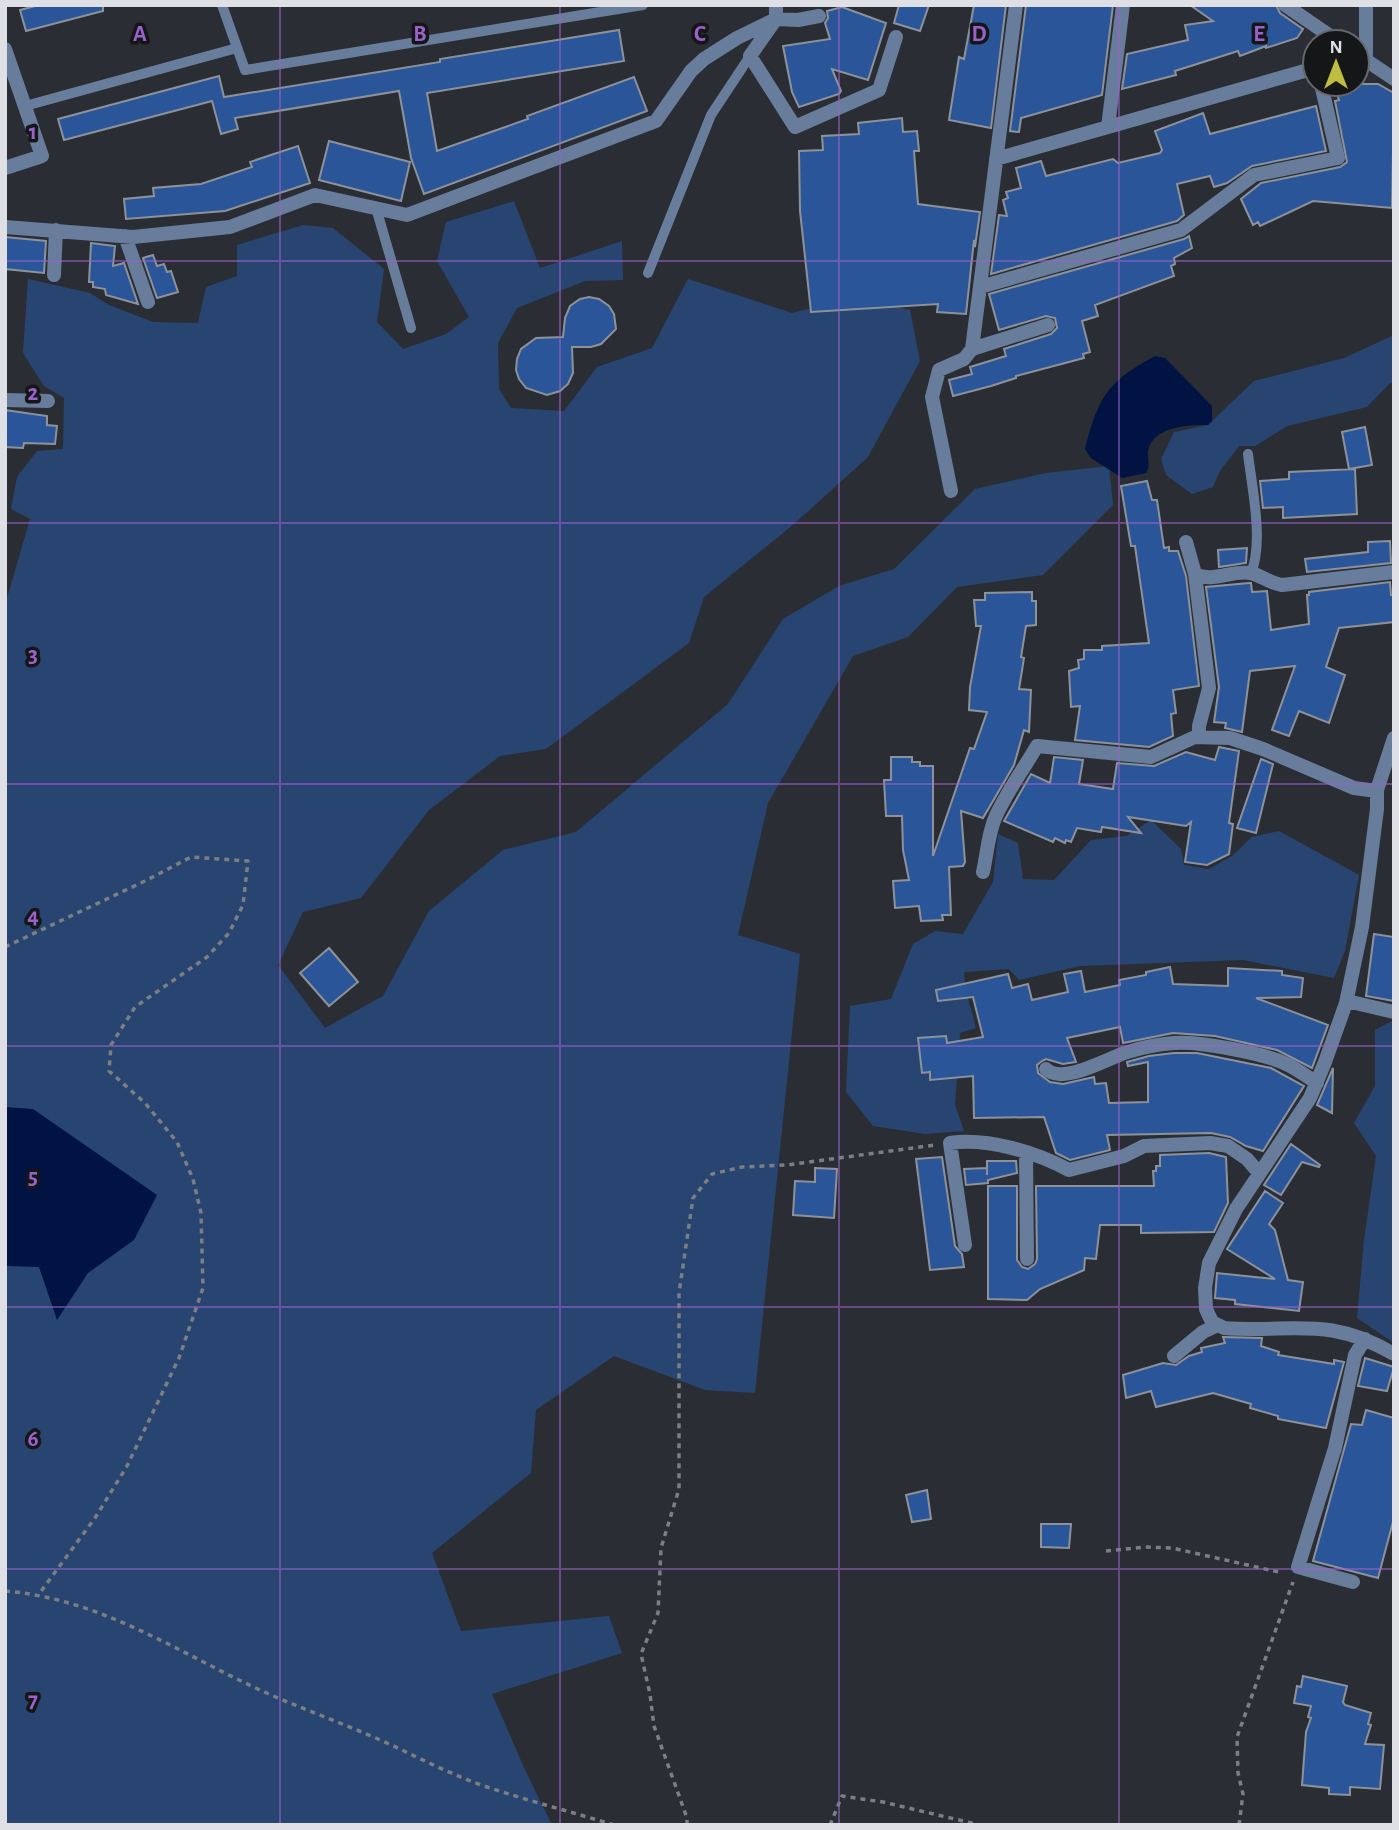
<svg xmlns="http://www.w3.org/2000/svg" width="1399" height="1830" font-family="'Alegreya Sans',sans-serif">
  <rect width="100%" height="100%" fill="#2a2e34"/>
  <path fill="#284571" d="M514,201l26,67 82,-27 1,39 -38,1 -68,27 -19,35 1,46 12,19 53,3 33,-44 55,-19 36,-69 104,34 64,-16 54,13 10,51 -52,96 -74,67 -90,73 -15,46 -143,106 -46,7 -71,54 -68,88 -58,14 -25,53 47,63 58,-32 46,-85 74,-61 73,-18 152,-128 55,-85 56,-33 55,-17 81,-80 71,-16 63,-7 4,39 -70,70 -86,12 -49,50 -55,19 -85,147 -30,132 62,19 -45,439 -50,-3 -91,-34 -78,54 -5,63 -99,80 29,78 148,-15 13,37 -130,41 34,78 26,53h-547v-1220l25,-86 -19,-10 6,-32 20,-26 26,-2 1,-51 -20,-12 -21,-33 5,-74 62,14 19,12 44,17 45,1 8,-36 31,-11v-31l66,-20 30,3 51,41 -7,53 26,27 43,-15 23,-17 -32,-56 9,-39z
    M1394,335v48h-4l-23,24 -80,19 -32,20h-16l-19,25 -7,16 -21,7 -26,-19 -5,-16 13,-27 34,-7 46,-44 90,-23z
    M1151,820l30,29 3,16 25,4 23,-13 20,-19 27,-6 80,44 -14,76 -11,27 -91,-18 -163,6 -61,14 -10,-11 -45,3 1,15 11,41 -16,5 -5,72 9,26 -39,3 -52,-8 -27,-34 4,-86 41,-7 22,-55 22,-13 28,3 30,-52 5,-48 20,9 5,36 31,1 37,-40 36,-4z
    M1394,1020v323l-37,-25 7,-78 12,-84 -22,-33 21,-37v-56z"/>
  <path fill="#001343" d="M1155,356l10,2 47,48v15l-4,4c-20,0 -55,1 -60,26 -1,9 3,14 -2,22l-24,5 -31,-20 -6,-9c14,-53 22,-67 70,-93z
    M5,1107l28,2 124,86 -23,45 -46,33 -31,47 -18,-53 -34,-1z"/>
  <path fill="#2a5599" stroke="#8d929a" stroke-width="2" d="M39,5h64v6l-77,20 -6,-21z
    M899,5h30l-9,26 -26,-8z
    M974,5h32l-15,123 -42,-8 10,-63 5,2z
    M1026,5h87l-11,90 -81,23 -2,14 -9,-1z
    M1190,5h86l4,8 23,16 -6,9 -31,10v-2l-26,10 -2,-5 -63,20 1,4 -54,14 5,-35 61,-14 -3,-15 28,-4z
    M842,7l44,16 -18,57 -36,-11 9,22 -2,3 -40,13 -7,-15 -9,-46 47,-7 -5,-16 3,-5 -1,-7z
    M619,30l5,31 -197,32 10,58 91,-32 -1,-3 107,-39 13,34 -223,83 -13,-36 -12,-67 -164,27 3,11 -17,5 -9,-33 -148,39 -6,-21 161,-43 5,21 216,-35v-3z
    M1334,84h44l16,9 -2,115 -79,-7 -53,25 -2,-4 -5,3 -12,-26 20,-16 79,-16 7,-5 -12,-61 4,-1z
    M1316,106l10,45 -74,15 -25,17 -13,4 -4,-11 -33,8 7,31 -7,6 -186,53 8,-59 8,1 -4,-16 5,-2 -2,-6 15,-4 -5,-20 25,-7 5,15 67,-17 5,4 42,-10 2,-3 -7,-19 48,-18 7,21z
    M902,118l1,14 14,-1 2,20h-5l4,53 62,8 -5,35 -1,-7 -8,74 -29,-2 1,-8 -127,8 -11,-101 -1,-60 24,-1 -1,-14 37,-2 -1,-11z
    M329,141l81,21 -9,39 -82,-21z
    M298,146l12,37 -85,28 -99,8 -2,-20 30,-3 -1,-8 48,-4 51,-17 -2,-5z
    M1189,236l3,12 -18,10 1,6 -4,2 3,10 -79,29 3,11 -16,5 8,31 -7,2 1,4 -68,18v2l-25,8 -38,10 -4,-16 23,-6 -2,-7 36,-11 -2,-7 47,-15 6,-6 -2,-10 -9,-2 -47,14 -10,-36 195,-55z
    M5,237l41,4 -2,32 -39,-4z
    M91,243l24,3 -2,20 11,-3 14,41 -32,-9 -1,-6 -12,-2v-5h-4z
    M153,255l4,11 7,-2 3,8 4,-1 7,21 -21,6 -14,-40z
    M589,297l10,2 10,7 5,8 2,15 -15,15 -10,3h-19l1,26 -5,11 -8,7 -13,4 -21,-7 -7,-9 -3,-9 1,-11 4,-10 15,-11 27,-1 2,-19 5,-12 10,-7z
    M5,410l42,6v9l10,1 -2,18 -31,-1 -1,5 -18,-1z
    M1365,427l7,38 -23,4 -7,-37z
    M1355,469l2,45 -74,4v-11l-20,1 -3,-27 29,-2v-7z
    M1147,481l5,19h5l7,48 5,-1v4h9l8,25 13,110 -26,4 3,23 -5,1 2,22 -24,11 -74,-7 5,-34 -9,1 -2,-36 10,-3 -1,-8 6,-1v-9h18v-4l47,-3 -14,-97h-4l-10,-60z
    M1390,541l1,22 -84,9 -2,-13 63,-7v-10z
    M1247,548l-1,15 -27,4 -1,-17z
    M1390,582l1,13h3v27l-55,6 -13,39 19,8 -16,48 -30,-12 -10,25 -17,-6 23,-64 -45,5 -8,61 -17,-4 1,-5 -12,-1 5,-35 -13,-100 43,-4h2l1,9 15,-1 4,39 38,-6 -2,-29h2v-3z
    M1032,592v9h4v24l-10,1 -5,31 3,1 -5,31 12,1 -2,42 -5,-2 -10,35 -31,53 -22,-7 4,51 -2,4 -14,1 2,48h-9l1,5 -22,1 -2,-15 -24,2 -2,-27 16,-1 -6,-30 -1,-34h-16l-2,-36h7v-23h21v5h8v4h13v90l37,-108 4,1 13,-37 -18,-2 1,-23 11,-61h-5l-2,-26h11v-7z
    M1219,747l20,4 -10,72 4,1 -4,30 -22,11 -22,-3 6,-40 -5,4 -58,-9 13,16 -39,-6 -1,5 -24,-4 -6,14 -5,-2 -1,3 -10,-5 -2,4 -49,-21 27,-47 19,9 4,-26 29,3 -4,24 34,5 4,-26 37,3 32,-14 29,8z
    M1261,759l12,5 -17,69 -19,-5z
    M1374,934l20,3v64l-28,-5z
    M329,948l29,34 -29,24 -29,-33z
    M1170,967l3,17 55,2v-18l54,3v4l21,3 -2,19 -45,1 72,27 -16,43 -35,-18 -62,-14 -42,-3 -50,10 -3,-16 -53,11 9,24 -13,2 -17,-5 -4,2 -5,4 1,8 12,9 13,2 31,-7 1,7 11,-1 3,20 39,-1v-40l-20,4 -1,-4 22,-6 25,-3h23l74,15 33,18 -41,65 -17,-5 -16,-9 -19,-4 -104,2 3,15 -40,10 -14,-7 -12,-36 -70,1 -1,-42 -43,4v-8l-8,1 -4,-35 28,-2 1,7 36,-6 -10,-40 -35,4 -2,-11 72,-16 4,14 16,-4 4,16 36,-8 -4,-18 17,-3 4,21 35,-7 -1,-5 27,-5v-3z
    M1333,1068l-1,45 -15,-8z
    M1291,1144l29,21 -1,2 -17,-5 -21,33 -17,-10z
    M1209,1153l17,4 2,46 -14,29 -73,1v-8h-41l-4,34 -11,-1 -1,12 -44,19 -13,11 -39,-1v-113h29v74l5,7 6,2 7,-5 2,-5 -1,-73h118l-1,-15h3v-5h4v-11z
    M942,1157l13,89 7,8 2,13 -34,3 -14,-111z
    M987,1161h29l1,12 -29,7v3l-22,2 -2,-16 23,-1v7z
    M815,1168l22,1 -3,49 -41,-3 2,-34 20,1z
    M1265,1191l18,12 -14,21 6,6 13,50 15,2 -4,29 -64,-7v-4l-20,-2 2,-25 58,6 -48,-30z
    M1223,1337l39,1 -1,8 18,6 -1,3 56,9v-4l10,2 -18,66 -48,-9v-3l-28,-8 1,-4 -38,-11 -57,14 -5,-16 -25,7 -3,-23 40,-12 13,2 13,-9 13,-4 -1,-4 24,-5z
    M1365,1358l29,9 -7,24 -29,-5z
    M1366,1410l28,8v100l-16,60 -65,-17 38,-137 11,1z
    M927,1490l4,29 -19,3 -6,-27z
    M1041,1524h30l-2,24 -28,-1z
    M1303,1676l44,10 -4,16 2,3 26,8 -3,11 3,1 -6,19 19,1 -4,44 -30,-2v8l-21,-1v-6l-27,-3 4,-53 5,-14 -3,-1 3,-11 -17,-3 3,-17 4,1z"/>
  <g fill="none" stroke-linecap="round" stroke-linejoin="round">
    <path stroke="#7b7e83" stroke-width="3.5" stroke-dasharray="5 5" stroke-linecap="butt" d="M5,947l140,-66 46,-24 57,4 -5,44 -14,28 -22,24 -72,50 -24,38 -2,26 36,32 32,39 16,37 8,34 2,75 -24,70 -52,108 -32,52 -56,76
      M1106,1551l39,-4 27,1 111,25
      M5,1591c99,8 178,65 266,104 44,19 90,35 133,56 27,13 54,26 83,36 42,14 85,25 127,38
      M687,1825v-7l-33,-92 -4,-32 -9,-40 17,-41 3,-65 18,-59v-196l14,-95 19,-24 30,-7 45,-2 148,-20
      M830,1825l12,-29 41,6 97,23
      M1239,1825l4,-31 -5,-21 -1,-36 56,-155"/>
    <path stroke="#687c9c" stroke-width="10" d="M222,5l23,65 398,-65
      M25,106l212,-58
      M376,208l35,120
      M648,273l63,-158 39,-59
      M1248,454c4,34 16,88 3,119"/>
    <path stroke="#687c9c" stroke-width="14" d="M776,5v14l-26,37 45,71 84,-37 17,-53
      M5,49l37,107 -37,12
      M1357,56l9,-2v-49
      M1108,127l15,-122
      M996,159l319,-91
      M5,227l128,10 97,-10 85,-32 92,20 249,-94 35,-50 13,-12 33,-21 39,-19 22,1 21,-4
      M125,236l23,66
      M54,275l2,-45
      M980,287l201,-57 73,-55 84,-17 -17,-74
      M972,349l76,-24
      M5,400l43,1
      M951,491l-19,-94 7,-27 25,-11 8,-10 44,-344
      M1186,542l9,32 14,114 -10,38v11
      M1195,574c17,9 37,-4 55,-1 11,2 19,10 32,12l112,-13
      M1394,738l-17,52v19l-15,118 -16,76 -21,59 -15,36 -74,111 -27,54 -4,25 1,21 6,13 12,6c69,5 103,-13 170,26
      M983,872c4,-18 5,-37 12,-54 11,-25 28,-48 42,-72l114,11 44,-20 35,1 33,11 91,39 23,3
      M1347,1001l47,11
      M1046,1069c18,17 64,-13 85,-18 13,-4 29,-7 43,-8 24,-2 88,10 110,20 12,5 22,13 33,20
      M1026,1153l1,106
      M965,1245l-15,-102c37,-6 87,10 119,27l55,-14 20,-10 66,-3 18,3 19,13 12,14
      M1174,1356l29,-24 15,-7
      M1353,1582l-55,-15 37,-119 20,-93 10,-16"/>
    <path stroke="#687c9c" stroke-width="14" d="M1285,5l54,37
      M1357,54l37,25"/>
  </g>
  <path fill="none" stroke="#9962ca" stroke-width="2" stroke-opacity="0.55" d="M280,5v1820M560,5v1820M839,5v1820M1119,5v1820M5,261h1389M5,523h1389M5,784h1389M5,1046h1389M5,1307h1389M5,1569h1389"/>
  <g font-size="23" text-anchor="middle" font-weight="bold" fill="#9962ca" stroke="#141618" stroke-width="7" stroke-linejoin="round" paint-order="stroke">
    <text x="140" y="41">A</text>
    <text x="420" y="41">B</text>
    <text x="700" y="41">C</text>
    <text x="979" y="41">D</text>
    <text x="1259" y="41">E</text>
    <text x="33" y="139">1</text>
    <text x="33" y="400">2</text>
    <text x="33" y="662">3</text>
    <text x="33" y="923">4</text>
    <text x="33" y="1184">5</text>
    <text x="33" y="1446">6</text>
    <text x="33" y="1707">7</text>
  </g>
  <rect width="1399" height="1830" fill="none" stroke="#dee0e5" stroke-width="14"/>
  <g transform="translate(1336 63)"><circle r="33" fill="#141618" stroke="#65676a" stroke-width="2"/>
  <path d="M0-5L12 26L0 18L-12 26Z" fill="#bfbe41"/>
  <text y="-10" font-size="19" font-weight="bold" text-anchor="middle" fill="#dee0e5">N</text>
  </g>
</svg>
